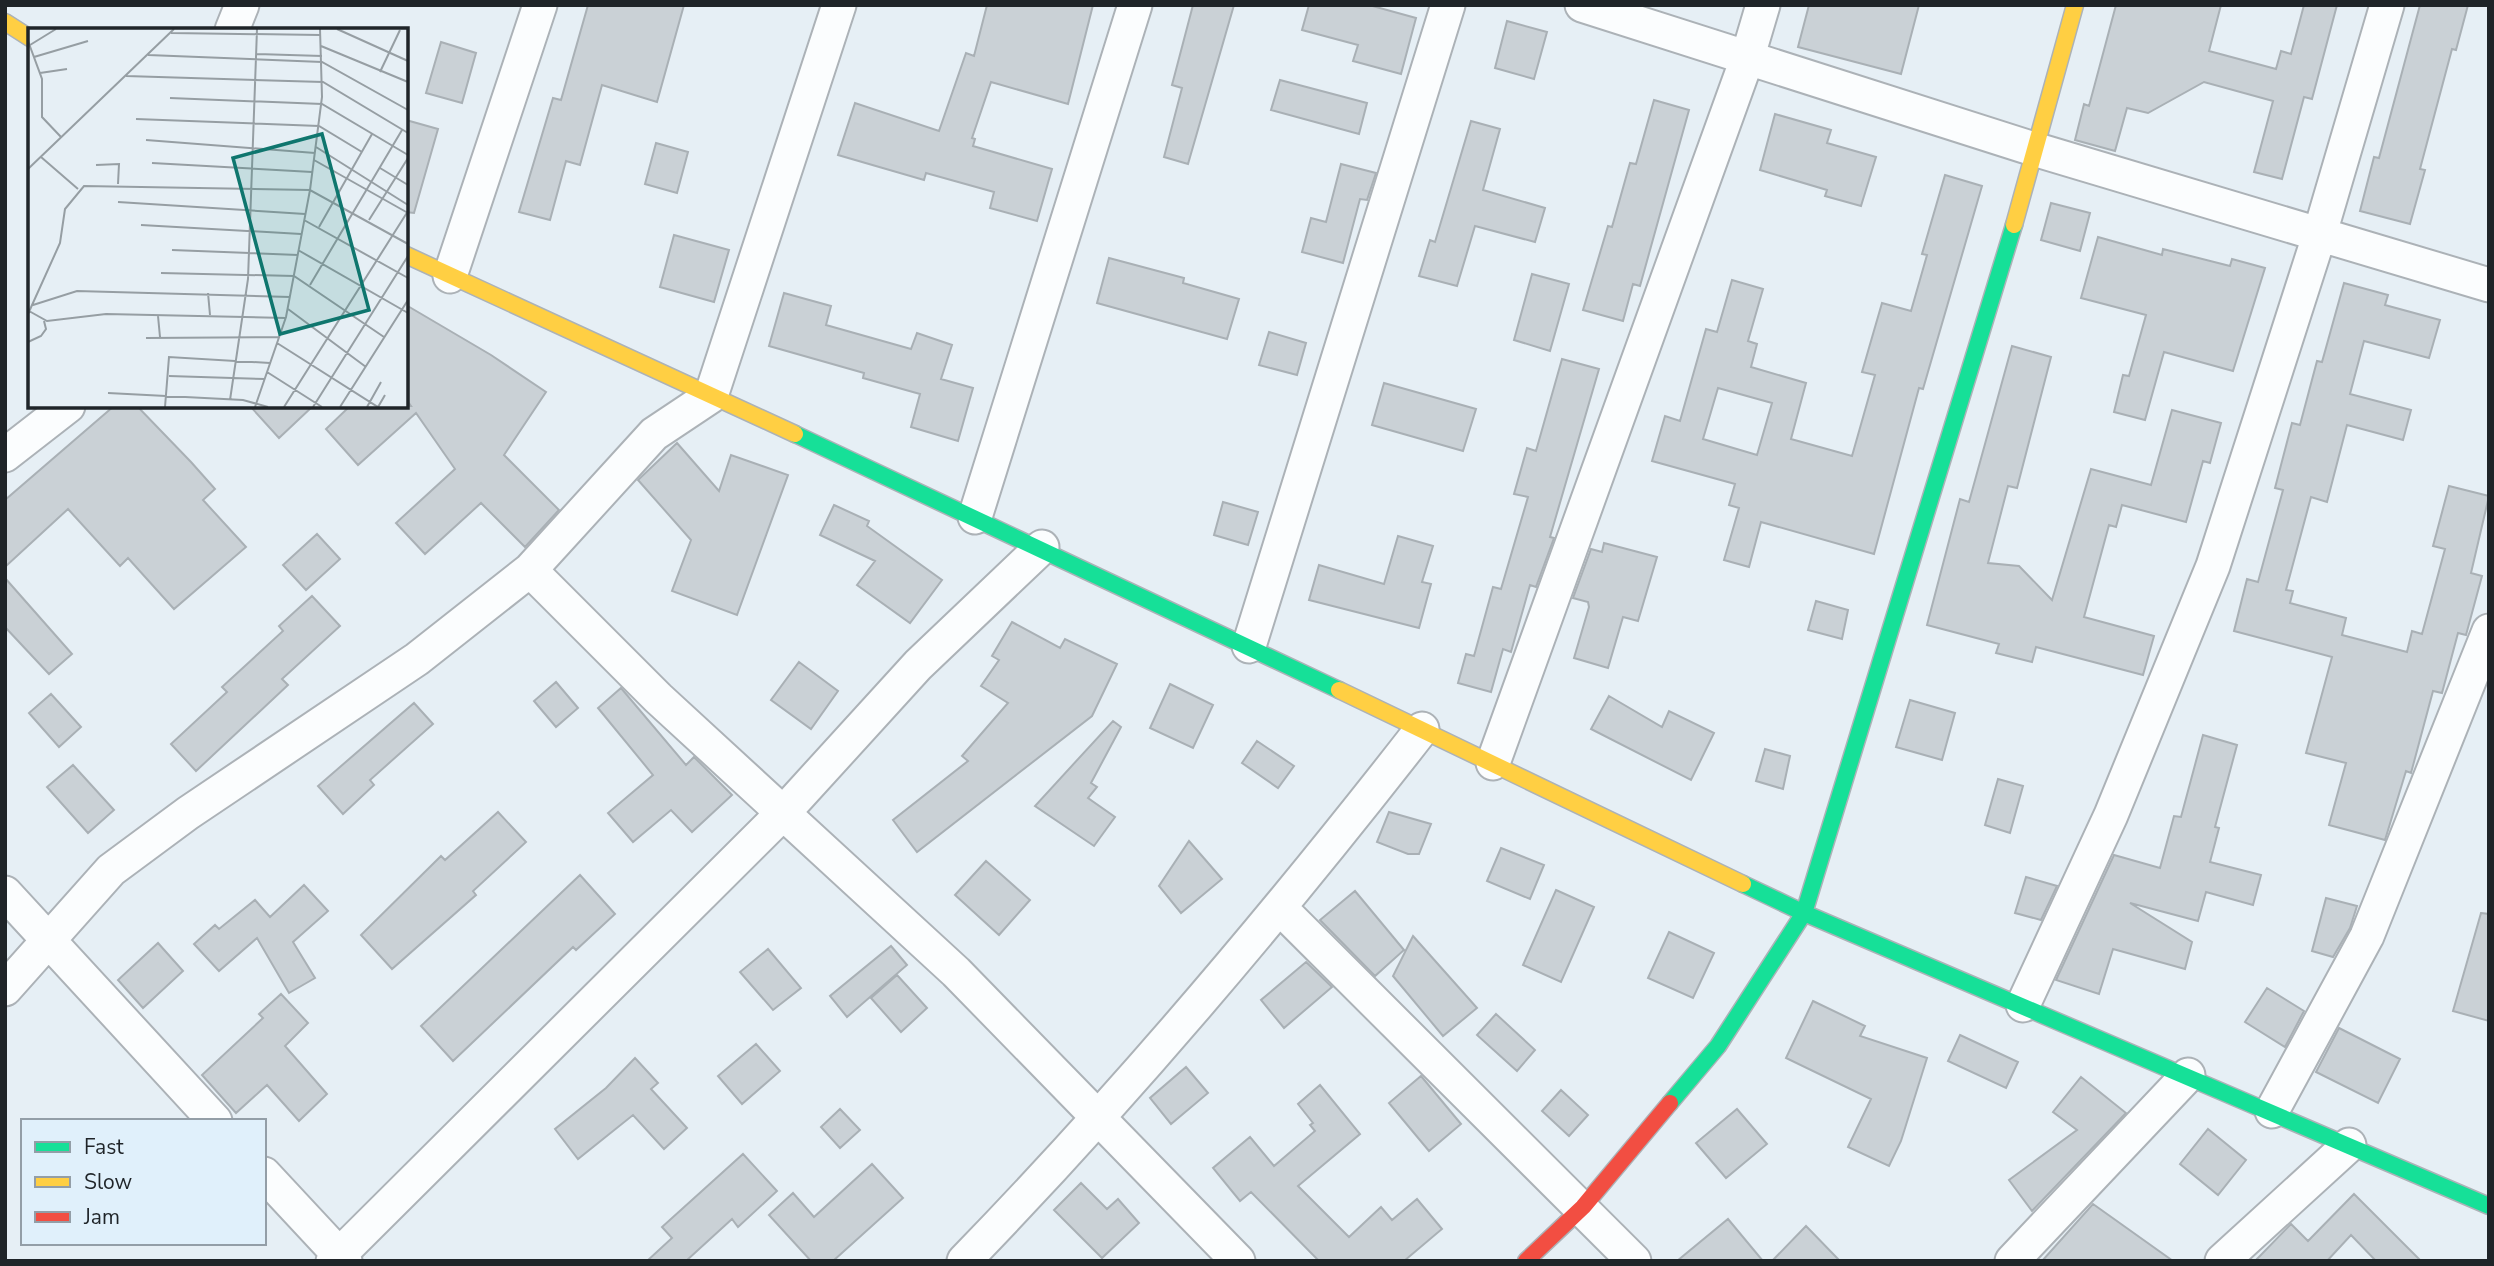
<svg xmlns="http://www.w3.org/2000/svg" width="2494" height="1266" font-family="'Nunito Sans',sans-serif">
  <rect width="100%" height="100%" fill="#e6eff5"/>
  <path fill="#cad1d6" stroke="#a9b0b5" stroke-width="2" fill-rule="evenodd" d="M588,5h96l-27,97 -55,-17 -22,80 -14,-4 -16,59 -31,-8 34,-114 8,2z
    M987,5h106l-25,99 -77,-22 -19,56 3,1 -2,7 79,23 -15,52 -47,-13 4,-16 -68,-19 -2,7 -86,-25 17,-52 84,28 27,-78 8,3z
    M1193,5h41l-46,159 -24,-7 18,-69 -10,-3z
    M1309,5h60l47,13 -15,56 -48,-13 5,-16 -56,-15z
    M1809,5h110l-18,69 -103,-27z
    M2116,5h105l-12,46 67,18 5,-18 10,3 13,-49h33l-25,94 -8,-2 -22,82 -28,-7 19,-71 -69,-19 -56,31 -21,-5 -12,43 -40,-11 9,-36 5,2z
    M2420,5h48l-12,45 -4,-1 -32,120 5,1 -15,54 -50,-13 14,-54 5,1z
    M1507,21l40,11 -13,47 -39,-11z
    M441,42l35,11 -14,50 -36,-10z
    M1280,80l87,23 -8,31 -88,-24z
    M1654,100l35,10 -49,176 -7,-2 -10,37 -40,-11 25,-84 4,1 18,-64 6,1z
    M1775,114l56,16 -4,13 49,14 -15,49 -36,-10 2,-6 -67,-20z
    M406,120l32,9 -24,84 -8,-1z
    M1471,121l29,8 -17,61 62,18 -10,34 -60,-16 -18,60 -38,-10 11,-36 5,2z
    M656,143l32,9 -11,41 -32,-9z
    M1341,164l35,9 -9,27 -7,-1 -17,64 -41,-11 9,-34 15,4z
    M1945,175l37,11 -59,203 -4,-1 -45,166 -113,-32 -12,45 -25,-7 15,-52 -10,-3 6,-21 -83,-23 13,-45 15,5 26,-92 11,3 15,-52 31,9 -15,52 9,3 -6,23 55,16 -15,56 61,17 23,-81 -13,-3 20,-69 29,8 16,-56 -5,-1zM1718,388l54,15 -15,52 -54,-16z
    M2051,203l39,10 -10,38 -39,-11z
    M674,235l55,15 -15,52 -54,-15z
    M2098,237l64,18 1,-6 67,17 2,-7 33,9 -32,103 -69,-19 -19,68 -31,-8 9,-37 6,1 17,-61 -65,-17z
    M1109,258l75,20 -1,5 56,16 -12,40 -130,-36z
    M1532,274l37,10 -19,67 -36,-11z
    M2344,283l44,12 -3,10 55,15 -11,38 -65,-17 -14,53 61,16 -8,30 -56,-15 -20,77 -16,-5 -25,93 7,1 -3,12 56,15 -4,17 65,17 5,-21 10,3 23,-85 -12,-3 16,-60 40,10 -18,77 11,3 -16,59 -8,-2 -16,60 -9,-2 -22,82 -5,-2 -21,69 -56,-15 17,-62 -40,-10 26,-96 -98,-26 13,-52 11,3 25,-92 -8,-2 17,-65 8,2 17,-64 5,1z
    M784,293l47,13 -5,19 85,24 6,-16 35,12 -11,34 32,9 -15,53 -47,-14 9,-33 -57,-16 1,-5 -95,-27z
    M406,305l85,50 55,37 -42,63 55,55 -34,37 -44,-44 -56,51 -29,-31 59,-54 -39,-56 -58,52 -32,-36 24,-23h61l-5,-7z
    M1269,332l37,11 -9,32 -38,-10z
    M2012,346l39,11 -34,131 -9,-2 -20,77 31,3 33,34 39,-131 60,16 21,-75 49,13 -11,40 -7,-2 -17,61 -64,-17 -6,22 -7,-2 -25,92 70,19 -11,39 -107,-28 -4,15 -36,-9 3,-9 -72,-19 33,-126 9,3z
    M1562,359l37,10 -49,168 4,1 -18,49 -6,-2 -19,67 -8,-3 -12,43 -33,-9 8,-29 8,2 19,-69 8,2 27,-92 -14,-3 13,-46 9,3z
    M1384,383l92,26 -13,42 -91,-26z
    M114,406h23l54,56 24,27 -12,11 43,47 -72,62 -46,-51 -8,8 -52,-57 -63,58v-67z
    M250,406h63l-34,32z
    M677,443l42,48 12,-36 57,20 -51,140 -65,-24 19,-51 -53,-60z
    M1223,502l35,10 -10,33 -34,-10z
    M834,505l35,16 -2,5 75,54 -32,43 -53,-38 18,-24 -55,-26z
    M317,534l23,25 -34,31 -23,-25z
    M1398,536l35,10 -11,36 9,2 -12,44 -110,-28 10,-35 65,19z
    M1604,543l53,14 -19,64 -15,-4 -15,51 -34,-10 15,-51 -1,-5 -15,-4 18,-49 11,3z
    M5,578l67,76 -23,20 -44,-47z
    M312,596l28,30 -58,53 6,6 -92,86 -25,-27 56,-52 -5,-5 61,-56 -4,-5z
    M1816,601l32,9 -6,29 -34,-9z
    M1012,622l48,26 5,-9 52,25 -25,52 -175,136 -24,-32 75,-59 -6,-5 46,-53 -27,-17 18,-26 -7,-4z
    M799,662l39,29 -27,38 -40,-29z
    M556,682l22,26 -22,19 -22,-26z
    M1170,684l43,21 -20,43 -43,-20z
    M621,688l65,77 8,-8 38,38 -40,37 -21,-22 -38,32 -25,-29 45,-38 -55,-67z
    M51,694l30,33 -22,20 -30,-34z
    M1609,696l53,31 7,-16 45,22 -23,47 -100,-51z
    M1910,700l45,13 -13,47 -46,-13z
    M414,703l19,21 -63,56 4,5 -31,29 -25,-28z
    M1113,721l8,6 -30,56 6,4 -9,11 27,19 -21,29 -59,-40z
    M2203,735l34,10 -22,82 4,1 -9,34 51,13 -8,30 -47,-13 -8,29 -68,-18 62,39 -7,27 -72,-20 -14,45 -43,-14 58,-125 46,13 14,-52 7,1z
    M1257,741l37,25 -16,22 -36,-25z
    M1765,749l25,7 -7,33 -27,-8z
    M73,765l41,45 -26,23 -41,-46z
    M1998,779l25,7 -13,47 -25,-8z
    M498,812l28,30 -53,49 3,4 -84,74 -31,-34 80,-79 4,4z
    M1389,812l42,12 -12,30h-11l-31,-12z
    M1189,841l33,38 -41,34 -22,-27z
    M1501,848l43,17 -14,34 -43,-18z
    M986,861l44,39 -31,35 -44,-40z
    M580,875l35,39 -39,36 -3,-3 -120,114 -32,-35z
    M2026,877l31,9 -16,34 -26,-7z
    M304,885l24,26 -35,31 22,36 -26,15 -32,-55 -38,33 -25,-27 21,-19 4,4 36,-29 15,17z
    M1556,890l38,17 -33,75 -38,-17z
    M1355,891l49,59 -29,26 -55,-56z
    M2326,898l31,8 -7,22 -17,29 -21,-6z
    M2481,913l8,1v107l-36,-10z
    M1669,932l45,21 -21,45 -45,-20z
    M1413,936l64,72 -34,28 -50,-60z
    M158,943l25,28 -40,37 -25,-28z
    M891,946l16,19 -60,52 -17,-21z
    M768,949l33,39 -28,22 -33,-38z
    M1306,962l26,25 -48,41 -23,-28z
    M897,975l30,33 -26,24 -30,-34z
    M2267,988l37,23 -19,36 -40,-25z
    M281,994l27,29 -23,23 42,48 -28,27 -32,-36 -31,28 -34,-38 61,-57 -4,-4z
    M1813,1001l52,25 -5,10 67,22 -26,83 -12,25 -41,-19 23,-48 -85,-41z
    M1496,1014l39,36 -18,21 -40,-36z
    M2339,1028l61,31 -22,44 -62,-31z
    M1960,1035l58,27 -12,26 -58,-27z
    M756,1044l24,27 -38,33 -24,-28z
    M635,1058l23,25 -7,6 36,39 -23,21 -31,-34 -55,44 -23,-30 51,-41z
    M1186,1067l22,26 -37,31 -21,-26z
    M1421,1076l40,48 -32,27 -40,-48z
    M2081,1077l45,36 -94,98 -23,-31 68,-50 -24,-18z
    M1320,1085l40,49 -62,52 51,51 32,-30 11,13 25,-21 25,30 -38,32h-85l-68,-69 -11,9 -27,-33 37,-31 24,29 41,-35 -5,-6 3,-2 -15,-19z
    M1561,1090l27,25 -19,21 -27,-25z
    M840,1109l20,21 -20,18 -19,-21z
    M1737,1109l30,35 -41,34 -30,-35z
    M2208,1129l38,31 -28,35 -38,-31z
    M743,1154l34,37 -39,36 -6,-8 -46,42h-39l25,-23 -10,-11z
    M872,1164l31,34 -70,63h-22l-42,-46 24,-22 21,24z
    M1081,1183l26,26 11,-10 21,24 -37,35 -48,-48z
    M2354,1194l67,67h-45l-25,-26 -24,26h-72l36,-37 17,17z
    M2093,1204l80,57h-131z
    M1728,1219l35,42h-86z
    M1806,1226l34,35h-68z"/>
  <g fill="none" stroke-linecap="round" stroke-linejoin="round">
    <defs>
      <path id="street" d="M1582,5l455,145 452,135
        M232,30l10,-25
        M450,276l90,-271
        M5,455l63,-49
        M975,517l160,-512
        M530,570l128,128 298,274 282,289
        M1249,646l199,-641
        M1493,763l254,-704 16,-54
        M5,893l210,228
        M1280,908l354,353
        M5,989l106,-119 77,-57 229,-154 113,-89 124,-136 57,-38 128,-391
        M2023,1005l88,-190 102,-249 107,-333 67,-228
        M2272,1111l95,-175 122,-305
        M264,1174l81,87
        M333,1261l452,-450 133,-146 124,-118
        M964,1261c163,-168 314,-347 458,-532
        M2012,1261l176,-186
        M2222,1261l127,-116"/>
      <path id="fast" d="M795,434l544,256
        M1743,884l61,29 685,293
        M1670,1103l48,-57 86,-133 210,-688"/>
      <path id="slow" d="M5,22l25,16
        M2014,225l61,-220
        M406,255l389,179
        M1339,690l404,194"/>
      <path id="jam" d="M1526,1261l57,-54 87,-104"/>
    </defs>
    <use href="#street" stroke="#acb2b7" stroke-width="37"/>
    <use href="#fast" stroke="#acb2b7" stroke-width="19"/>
    <use href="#slow" stroke="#acb2b7" stroke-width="19"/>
    <use href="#jam" stroke="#acb2b7" stroke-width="19"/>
    <use href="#street" stroke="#fbfdfe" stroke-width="33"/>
    <use href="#fast" stroke="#16e098" stroke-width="16"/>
    <use href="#slow" stroke="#ffcf43" stroke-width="16"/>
    <use href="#jam" stroke="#f24e42" stroke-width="16"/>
  </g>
  <g transform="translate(28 28)">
    <rect width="380" height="380" fill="#e6eff5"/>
    <path fill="none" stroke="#969ea3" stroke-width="2" d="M309,1l71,32M143,5l149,2M0,13l14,38v38l19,20M2,17l26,-16M293,18l87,36M229,26l65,2M120,27l174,7 86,48M6,29l54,-16M352,44l20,-42M12,45l27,-4M98,48l197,6 85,51M142,70l152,6 86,51M108,91l183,7 43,26M118,112l169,13M288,119l92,58M13,129l37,32M286,132l94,53M124,135l160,9M68,137l23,-1 -1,20M352,140l28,17M0,141l146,-140M90,174l187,12M276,192l104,58M341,192l39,-62M113,197l160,9M291,199l53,-93M144,222l126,5M270,222l110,63M133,245l133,3 90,61M282,257l92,-155M180,265l2,22M5,277l44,-14 213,6M260,281l78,58M1,283l18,10 59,-7 180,4M0,286l32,-71 5,-34 19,-23 226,4 98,54M130,288l2,21M118,310l133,-1M0,314l13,-6 5,-7 -2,-8M249,315l101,64 7,-12M239,344l55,35M141,348l96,3M80,365l135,7 25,7M202,372l18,-121 9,-250M137,379l4,-50 101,6M227,379l31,-90 24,-127 12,-93 -2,-68M256,379l124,-196M285,379l95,-151M312,379l68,-107M339,379l14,-25"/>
    <path fill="#0f766e" fill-opacity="0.15" stroke="#0f766e" stroke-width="3.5" d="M294,106l47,176 -89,24 -47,-176z"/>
    <rect width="380" height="380" fill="none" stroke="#1f2428" stroke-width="3.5"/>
  </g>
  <rect width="2494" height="1266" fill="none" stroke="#1f2428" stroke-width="14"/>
  <rect x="21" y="1119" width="245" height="126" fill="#e0f0fb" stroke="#939ea7" stroke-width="2"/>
  <rect x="35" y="1142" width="35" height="10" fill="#16e098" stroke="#939ea7" stroke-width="2"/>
  <text x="84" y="1154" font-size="21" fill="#1f2428">Fast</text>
  <rect x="35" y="1177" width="35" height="10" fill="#ffcf43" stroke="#939ea7" stroke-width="2"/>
  <text x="84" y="1189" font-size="21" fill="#1f2428">Slow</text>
  <rect x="35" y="1212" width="35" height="10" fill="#f24e42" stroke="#939ea7" stroke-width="2"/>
  <text x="84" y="1224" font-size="21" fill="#1f2428">Jam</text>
</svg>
